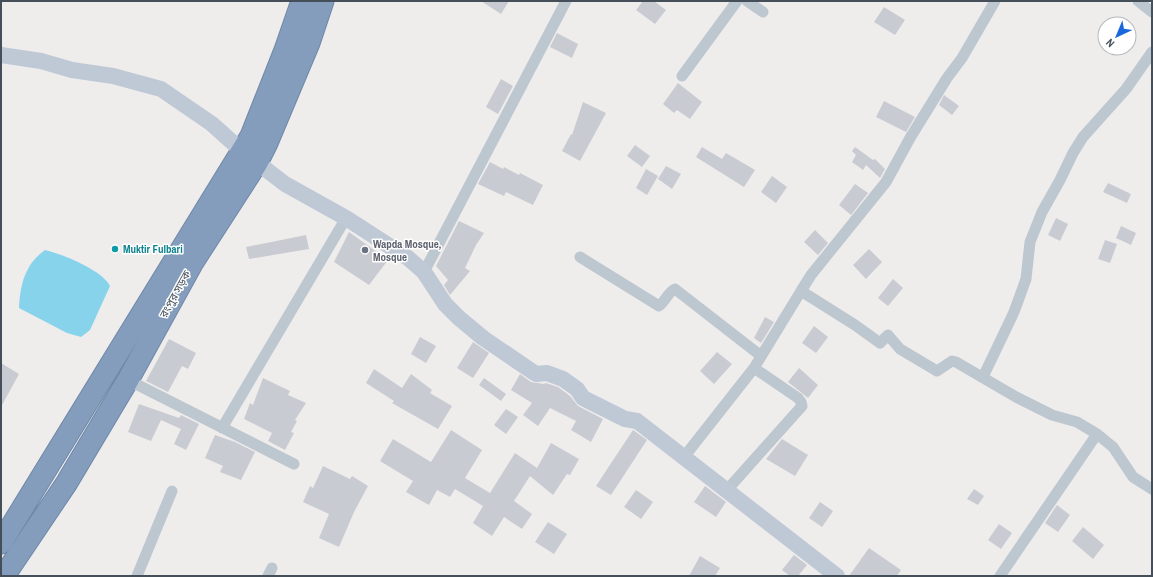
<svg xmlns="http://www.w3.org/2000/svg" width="1153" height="577" font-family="'Archivo Narrow','Noto Sans Bengali',sans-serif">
  <rect width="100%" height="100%" fill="#efecec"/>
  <path fill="#87d3eb" d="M45,250c17,4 57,20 65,36l-20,44 -9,7 -14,-4 -48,-25c1,-23 6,-44 26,-58z"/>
  <path fill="#c9cbd2" d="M481,1h28l-8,13z
    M643,1h11l12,9 -11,14 -19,-14z
    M884,7l21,13 -10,15 -21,-13z
    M557,33l21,11 -6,14 -22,-11z
    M501,79l12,7 -15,28 -12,-7z
    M678,83l24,19 -12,17 -13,-9 -3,3 -11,-9z
    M944,95l15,11 -7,9 -13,-10z
    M884,101l31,16 -9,15 -30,-15z
    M583,102l23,11 -26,48 -18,-10 9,-17 1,1z
    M635,145l15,11 -8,11 -15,-11z
    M702,147l20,12 4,-6 29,17 -11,17 -48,-30z
    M855,147l18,13 2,-1 10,10 -5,9 -14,-13 -3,5 -11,-8 4,-7 -4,-4z
    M490,162l13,7 1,-2 15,8 1,-2 23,12 -10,20 -27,-13 -2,4 -26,-12z
    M666,166l15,8 -9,15 -14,-10z
    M646,169l12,7 -11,19 -11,-7z
    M772,176l15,11 -11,16 -15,-11z
    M1108,183l23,11 -4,9 -24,-11z
    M855,184l13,9 -17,22 -12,-10z
    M1056,218l12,6 -8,17 -12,-6z
    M459,221l25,12 -8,12 -11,23 5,3 -20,24 -6,-10 4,-5 -12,-14z
    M1121,226l15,7 -5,12 -15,-7z
    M815,230l13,13 -10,12 -14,-13z
    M349,232l39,28 -19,25 -35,-23z
    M306,235l3,14 -60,10 -3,-12z
    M1105,240l12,4 -7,19 -12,-4z
    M869,249l13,13 -16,17 -13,-14z
    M893,279l10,9 -15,18 -10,-8z
    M765,317l9,5 -13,21 -7,-5z
    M814,326l14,11 -12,16 -14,-10z
    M420,337l16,9 -10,17 -15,-9z
    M169,339l27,14 -8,16 -6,-3 -14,26 -22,-11z
    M473,342l16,11 -16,25 -16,-10z
    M717,352l15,12 -18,20 -14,-13z
    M1,363l18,11 -18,33z
    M799,368l19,17 -10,13 -20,-16z
    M374,369l28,19 9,-14 21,16 -2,3 22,13 -14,23 -46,-26 2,-2 -28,-18z
    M520,374l11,8 13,2 2,-1 12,4 12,9 8,10 25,13 -12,23 -20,-12 5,-9 -26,-13 -12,18 -15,-11 9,-12 -21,-13z
    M263,378l27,13 -2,4 18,8 -11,17 2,1 -6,11 3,1 -9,17 -17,-9 4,-8 -28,-14 6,-16 3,2z
    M484,378l22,16 -5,7 -22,-16z
    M139,404l40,14 2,-3 18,9 -13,26 -12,-6 7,-15 -20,-9 -10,21 -23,-9z
    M506,409l12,8 -12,17 -12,-9z
    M451,430l31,20 -17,28 25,15 25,-40 22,15 14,-25 28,16 -9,16 -3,-1 -14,21 -23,-19 -16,25 18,13 -10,15 -18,-12 -12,19 -19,-13 10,-17 -28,-17 -5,8 -13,-7 -8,15 -23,-13 7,-11 -33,-20 13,-22 38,23z
    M633,430l14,10 -36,55 -15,-9z
    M215,435l20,7 20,10 -14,28 -21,-8 3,-6 -18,-8z
    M782,439l26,16 -13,21 -29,-17z
    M323,466l27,13 2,-3 16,10 -14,26 -15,35 -20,-9 10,-24 -26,-12 7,-16 3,2z
    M705,486l21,16 -10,15 -22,-15z
    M974,489l10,7 -6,9 -11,-6z
    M636,490l17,12 -12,17 -17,-12z
    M820,502l13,9 -11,16 -13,-9z
    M1057,505l13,10 -12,17 -13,-9z
    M548,522l19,12 -13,20 -19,-12z
    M999,524l13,9 -11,16 -13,-9z
    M1083,527l21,18 -11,14 -21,-18z
    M869,548l32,22 -4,6h-48z
    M794,555l13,10 -9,11h-8l-8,-6z
    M700,556l20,12 -5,8h-26z"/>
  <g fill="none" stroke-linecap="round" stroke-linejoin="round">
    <defs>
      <path id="highway" d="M1,543l250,-407 34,-86 17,-49
        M4,576l62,-92 62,-104 65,-118 64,-99 10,-20 42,-100 14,-42"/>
    </defs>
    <use href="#highway" stroke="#6f88a8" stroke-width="23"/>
    <path stroke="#bdc7cf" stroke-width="11" d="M747,1l16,11
      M1138,1l14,11
      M682,76l55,-75
      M580,257l79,49c6,-4 9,-14 16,-17l86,67
      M424,272l142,-271
      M801,291l10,-16 75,-93 24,-44 37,-60 15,-20 33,-57
      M983,377l31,-65 12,-33 4,-37 12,-30 18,-32 13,-27 10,-16 43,-48 26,-37
      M128,380l166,84
      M222,428l124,-210
      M684,457l70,-89 47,-77 54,34 25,18 8,-8 12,14 37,22 15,-10 4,1 60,35 36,18 25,7 20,12 16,13 20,30 19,12
      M727,490l75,-84 -1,-4 -3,-4 -44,-30
      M137,576l35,-85
      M268,576l4,-8
      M1000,576l97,-142"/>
    <path stroke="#bfc9d6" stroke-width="16" d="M1,55l40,6 31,9 41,6 48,13 51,35 30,27 43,33 61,34 62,40 16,14 21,32 14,14 24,20 53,36 11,-1 16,6 14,10 6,9 42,21 12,2 200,155"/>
    <use href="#highway" stroke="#849dbc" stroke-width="21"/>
  </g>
  <circle fill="#0f9aa8" stroke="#fff" stroke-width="1.5" cx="115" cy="249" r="4"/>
  <circle fill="#6b7280" stroke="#fff" stroke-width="1.5" cx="365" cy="250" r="4"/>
  <g text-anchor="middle" stroke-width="3" stroke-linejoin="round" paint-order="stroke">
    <g font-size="11" font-weight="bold" fill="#5b616d" stroke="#fff" text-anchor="start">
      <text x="373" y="248">Wapda Mosque,<tspan x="373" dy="13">Mosque</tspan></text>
    </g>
    <g font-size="11" font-weight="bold" fill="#0d838f" stroke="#fff" text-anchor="start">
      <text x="123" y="253">Muktir Fulbari</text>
    </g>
    <g font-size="11" fill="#454f5a" stroke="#fff">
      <text transform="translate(175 294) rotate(-61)" y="4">রংপুর সড়ক</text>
    </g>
  </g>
  <rect width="1153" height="577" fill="none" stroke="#454f5a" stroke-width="4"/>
  <g transform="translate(1117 36) rotate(224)"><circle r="19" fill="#ffffff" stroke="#b5b9bd"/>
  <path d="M0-3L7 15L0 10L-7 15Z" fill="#1969dd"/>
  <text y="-6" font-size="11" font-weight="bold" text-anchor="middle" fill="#454f5a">N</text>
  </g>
</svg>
